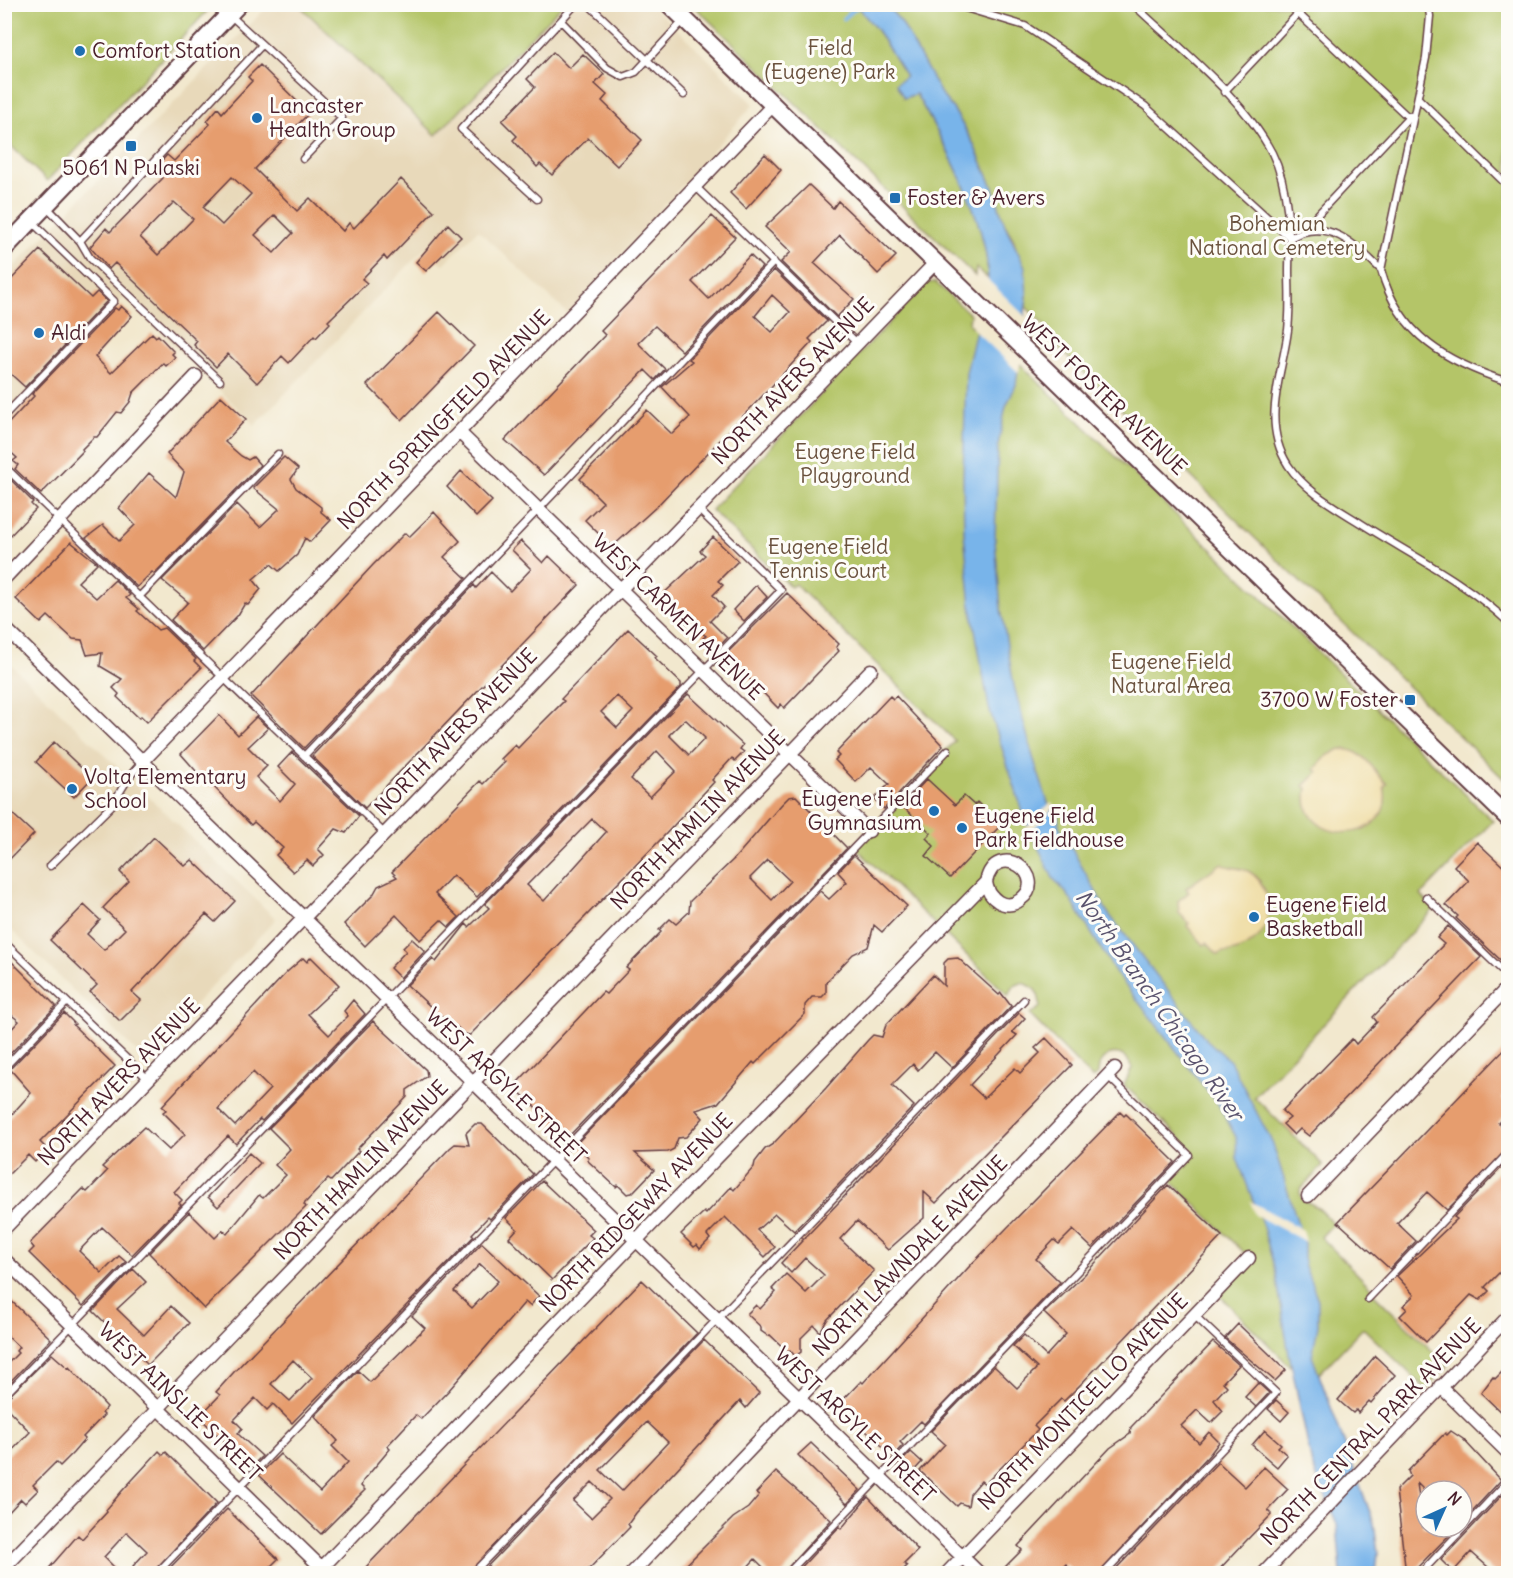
<svg xmlns="http://www.w3.org/2000/svg" width="1513" height="1578" font-family="Delius,sans-serif">
  <rect width="100%" height="100%" fill="#fdfcf7"/>
  <filter id="ink" filterUnits="userSpaceOnUse"><feTurbulence type="fractalNoise" baseFrequency=".0167" numOctaves="2"/><feDisplacementMap in="SourceGraphic" scale="12" xChannelSelector="R" yChannelSelector="G"/><feConvolveMatrix kernelMatrix="1 2 1 2 8 2 1 2 1" color-interpolation-filters="sRGB"/></filter>
  <filter id="wash" filterUnits="userSpaceOnUse"><feTurbulence type="fractalNoise" baseFrequency=".008" numOctaves="4" result="noise"/><feDisplacementMap in="SourceGraphic" scale="24" xChannelSelector="R" yChannelSelector="G"/><feGaussianBlur stdDeviation="1.35" result="paint"/><feColorMatrix in="noise" values="0 0 0 0 0 0 0 0 0 0 0 0 0 0 0 0 0 1.4 0 .05"/><feComposite in="paint" operator="in"/></filter>
  <g filter="url(#wash)">
    <rect width="100%" height="100%" fill="#f2e8ce"/>
    <path fill="#e8d9ba" d="M269,5h30l137,130 126,-130h90l102,99 -186,210 -90,-84 -35,35 -18,-17 -170,177 -131,-128 -119,123v-144z
      M4,658l272,261 -133,139 -138,-134z"/>
    <path fill="#b4c568" stroke="#7f724a" stroke-width="1.5" d="M4,5l1,-1 208,1 -166,176 -42,-41z
      M299,5h263l-126,130z
      M693,5h163l21,25 29,46 -3,22 13,-4c29,50 72,125 72,185l-12,-11 -1,8z
      M886,5h622v778l-464,-449 4,-5 -22,-22 1,-11 -13,-56 -9,-15 -13,-40 -20,-44 -18,-31 -13,-16 -40,-72z
      M935,282l35,32 -1,10 49,49 2,-9 473,457 -72,74 13,14 -180,188 69,68 -23,25c0,12 7,11 15,16 7,4 13,12 18,18l-12,13 54,55 -1,2 74,72 -22,23 -63,-61 -44,46 -28,-7 -72,-72 34,-34 -82,-80 21,-23v-9l-68,-64 8,-17c-8,-23 -34,-17 -34,6l-5,5 -63,-64 10,-8c0,-13 -5,-22 -19,-24l-7,3 -6,9 -154,-149 101,-105 -160,-157 -4,3 -80,-77 216,-227z"/>
    <path fill="#eeda9e" stroke="#9c7c64" stroke-width="1.5" d="M1340,749c26,0 32,21 47,35l-3,2c14,61 -89,62 -77,2l-3,-2 14,-14 -3,-3 12,-13z
      M1222,863c6,6 17,4 26,8 23,12 28,51 8,68 -10,8 -21,15 -34,13l-4,3 -11,-12 -3,2 -17,-19 2,-3 -10,-10 -1,-12 11,-9 -3,-4z"/>
    <path fill="#78b4ea" stroke="#616a8a" stroke-width="1.5" d="M856,5h30l15,17 40,72 13,16 18,31 20,44 13,40 20,42 2,29 -11,89 -10,21 -8,39 -3,95 6,69 13,77 19,71 15,46 10,12 1,11 49,87 98,126 24,22 43,83 31,99v21l14,36v26l-6,30 62,167 4,31 -2,19h-35l-4,-49 -25,-59 -24,-116 -12,-75 -13,-47 -26,-69 -1,-21 -18,-33 -102,-131 -48,-78 -15,-17 -27,-56 -37,-114 -18,-101 -7,-74 -1,-55 3,-105 22,-94c0,-59 -43,-135 -72,-185l-12,4 -8,-14 10,-8 -29,-46z"/>
    <path fill="#f2e8ce" d="M985,277l41,40 -7,56 -47,-45z
      M1051,802l4,5 -27,28 -3,-6z
      M1250,1201l53,29 3,12 -51,-27z"/>
    <g fill="none" stroke-linecap="round" stroke-linejoin="round">
      <path stroke="#78b4ea" stroke-width="4.5" d="M844,18l16,-14"/>
    </g>
    <g id="blocks">
      <path fill="#e69d6e" fill-rule="evenodd" d="M553,52l16,16 14,-14 21,20 -9,10 12,11 -5,6 40,39 -25,26 -29,-28 -36,37 -12,-11 -3,3 -24,-27 4,-4 -15,-15 33,-34 -8,-8z
        M260,65l49,48 -54,56 42,42 13,-13 33,33 6,-8 5,5 47,-49 33,32 -47,49 -3,-4 -22,23 5,4 -39,38 2,2 -14,15 -2,-2 -25,27 -7,-7 -25,27 -29,-29 -12,13 -22,-22 3,-4 -82,-78 -6,6 -19,-22 16,-19 4,4 53,-54 -9,-9 13,-14 7,6 36,-37 -3,-3 11,-13 4,5 30,-32 -4,-4zM232,177l19,17 -29,31 -19,-18zM174,202l19,17 -35,36 -18,-18zM275,215l18,18 -19,20 -19,-18z
        M765,154l16,16 -35,39 -16,-16z
        M809,185l24,23 5,-7 58,55 -18,18 -38,-39 -26,28 40,36 -17,18 -56,-55 10,-10 -26,-25z
        M712,216l23,21 -43,45 17,17 41,-44 12,12 -80,84 -27,-25 -17,17 27,26 -10,11 -10,-10 -101,105 -39,-35 100,-105 -4,-4z
        M448,224l13,13 -35,34 -10,-9z
        M40,250l51,48 6,-6 10,9 -82,86 -21,-19v-81z
        M774,270l53,51 -18,18 3,3 -42,46 -114,119 -44,40 -27,-27 18,-18 -23,-23 67,-69 25,24 18,-17 -28,-30 30,-26 -3,-2zM772,295l18,17 -18,20 -17,-16z
        M121,306l11,10 -37,41 16,16 41,-40 4,4 2,-2 16,17 -2,2 3,3 -9,9 -3,-3 -30,30 -3,9 -9,11 -4,-1 -20,25h-3l-12,12 1,2 -42,43 -26,-25 3,-4 -5,-4 4,-3 -13,-12v-18l30,-32 -2,-2 83,-86 3,2z
        M439,312l35,34 -72,74 -35,-35z
        M221,396l25,23 -21,23 16,14 7,4 5,-3 7,8 -106,109 -2,-2 -15,15 -51,-49 17,-13 16,16 16,-16 -16,-17 30,-35 27,24 8,-25 -17,-18z
        M284,457l14,12 -7,10 5,9 25,19v5l10,8 -21,22 -5,-4 -8,17 -18,16 -8,-7 -18,15 8,10 -13,16 -3,-2 -7,12 -35,36 -32,-31 17,-18 -26,-22 75,-76 23,23 19,-18 -26,-21z
        M461,471l31,30 -16,16 -29,-30z
        M8,477l25,25 -2,2 5,5 -32,33v-60z
        M434,512l26,29 -16,16 22,21 -162,170 -53,-52 122,-131 32,-32 4,4z
        M713,537l25,24 -20,20 5,4 -10,10 11,12 -14,14 17,17 -11,12 -13,-12 3,-2 -18,-14 -2,2 -25,-28 44,-41 -5,-4z
        M521,541l22,22 6,-7 30,29 -214,223 -53,-52 162,-171 2,3 15,-16 19,19 21,-22 -19,-19z
        M71,542l26,21 -19,19 18,16 19,-18 15,15 -4,3 13,11 -2,2 21,19 6,-2 32,31 -2,2 7,7 -54,54 -6,-6 -2,2 -22,-21 2,-3 -6,-6 9,-9 -22,-13 2,-13 -15,2 -5,-15 -9,-1 -25,-23 -7,7 -25,-24z
        M756,585l11,12 -23,24 -11,-11z
        M787,593l52,51 -3,3 3,4 -55,57 -3,-4 -3,4 -42,-43 -3,3 -10,-11z
        M628,629l29,27 -2,2 26,25v4l-204,210 -24,-22 -18,19 24,23 -10,10 -8,-7 -21,20 -24,-25 -31,31 -21,-22 29,-29 5,-9 19,-9 -5,-5 88,-91 3,3 22,-22 -4,-3 14,-14 3,3 23,-24 23,-23 -3,-2zM617,696l16,15 -16,17 -16,-16z
        M688,694l55,51 -3,4 4,3 -9,9 -3,-3 -20,22 2,2 -51,55 -193,198 -6,-1 -7,-7 -2,2 -48,-44 26,-26 3,3 30,-38 3,3 3,-3 17,-16 -4,-4zM685,719l20,19 -16,17 -20,-20zM657,751l19,20 -26,26 -19,-18zM592,819l14,13 -62,69 -17,-16z
        M890,696l3,3 3,-3 47,50 -59,63 -10,-10 15,-15 -18,-17 -15,15 -21,-22 4,-4 -3,-3z
        M219,715l19,20 18,-18 12,11 -20,19 19,19 -11,11 24,24 15,-17 -17,-17 14,-15 67,64 -13,17 -10,-4 -18,20 6,6 -11,11 -6,-6 -14,12 -17,-17 7,-7 -29,-26 -3,3 -39,-40 -2,2 -29,-33z
        M54,742l38,36 -18,19 -38,-35z
        M927,779l28,26 9,-9 10,9 3,-3 24,23 -51,53 -24,-22 8,-10 -8,-8 5,-5 -29,-27z
        M796,796l51,52 -279,289 -51,-47 4,-3 -4,-4 86,-91 3,2 23,-24 -3,-2 35,-36 -2,-2 11,-11 6,5 13,-12 1,-11 45,-43 46,-53 8,-8zM768,860l22,21 -18,19 -22,-22z
        M4,806l30,28 -30,31z
        M154,837l31,29 7,-6 43,41 -20,21 -9,-8 -74,78 9,8 -21,21 -30,-29 7,-7 -47,-45 34,-35 16,15 -13,14 17,16 21,-21 -22,-21 26,-27 -9,-9z
        M1477,842l32,30v96l-53,-50 2,-2 -12,-11 23,-24 -15,-15z
        M854,855l53,51 -25,26 -8,-7 -6,22 -15,7 -27,28v11l-4,4h-10l-7,8v9l-50,50 -2,-2 -35,41 -22,7 7,8 -17,19 -8,1 -4,11 -6,3 -33,1 19,17 -22,23 -5,1 -9,-9 -2,2 -29,-27 2,-2 -13,-14 244,-253 9,8 18,-17 -9,-10z
        M1448,926l33,31 -172,179 -9,-7 -6,6 -11,-11 7,-6 -8,-7 70,-72 4,5 21,-22 -4,-5 71,-73 -7,-6z
        M412,939l13,12 -25,27 -10,-10 16,-17 -3,-3z
        M4,954l52,52 -52,54v-23l15,-16 -15,-12z
        M311,957l28,28 -31,29 21,21 19,-19 -4,-5 9,-11 12,14 -103,107 -2,-2 -24,25 -8,-8 -54,56 8,8 -3,3 2,2 -49,50 -30,-28 -23,24 23,22 17,-17 7,6 -43,44 -54,-53 5,-5 -4,-5 53,-54 4,3 3,-3 17,-18 -5,-4 42,-40 25,23 16,-16 -22,-22 3,-2 -4,-4 125,-134 16,-14 4,4zM253,1072l17,17 -35,37 -17,-17z
        M958,958l41,37 2,-2 10,13 -59,62 -17,-16 -17,18 -5,-6 -21,21 22,21 -120,125 -19,-17 -18,16 18,17 -10,10 -40,-40 -18,18 3,4 -10,10 -3,-4 -3,2 -13,-13 23,-22 2,2 25,-27 3,3 20,-23 1,-5 10,-13 8,-5 53,-56 42,-48 5,-5 9,2 4,-12 47,-50 11,11v-23l4,-4z
        M64,1013l11,11 -2,1 42,41 -75,76 7,7 -12,13 -7,-7 -24,24v-56l27,-30 -21,-24z
        M1019,1013l6,5 -13,14 5,3 -47,50 14,13 31,-30 5,5 20,-20 -5,-5 11,-10 26,27 -136,138 -12,-11v26l-36,32 -31,-29 -17,18 34,32 -47,49 -7,12 -6,-7 -13,13v14l-6,4 -5,-6 -3,1 -17,-16 -2,1 -7,-5v-4l-14,-13 9,-9 4,4 16,-17 -4,-3 14,-15 20,19 18,-18 -19,-17 -14,15 -10,-10z
        M373,1021l53,49 1,6 -20,14v7l-50,52 2,2 -28,30 -3,-2 -24,25 2,3 -102,102 -55,-56 40,-41 26,26 8,-8 4,4 32,-39 4,3 23,-23 -11,-10 15,-16 -21,-21z
        M1509,1045v47l-7,7 7,7v6l-11,11 11,11v14l-62,62 -20,-18 -30,31 19,18 -26,28 -52,-47z
        M1120,1112l4,4 2,-2 49,48 -83,86 -19,-18 -14,14 -5,-4 -18,19 24,23 -136,142 -3,-3 -21,21 3,3 -10,11 -51,-47 2,-3 -4,-3 21,-22 2,2 105,-115z
        M475,1124h7l51,50 -43,45 -2,-2 -16,17 2,2 -182,187 -19,-19 -6,6 -12,-12 -21,22 8,8 -4,6 24,22 -11,11 -52,-50 21,-22 -4,-3 18,-20 216,-224 5,-4 14,1 -3,-12zM293,1360l19,18 -22,23 -19,-17z
        M249,1153l11,10 -42,44 -10,-10z
        M1509,1160v103l-24,24 4,4 -9,9 -9,-5 -45,47 -26,-26 7,-7 -4,-3 11,-11 -17,-19 60,-57 -3,-2z
        M542,1181l52,49 -5,5 4,3 -41,42 -43,-42 8,-9 -11,-11z
        M1168,1185l54,51 -141,148 -17,17 -3,-2 -27,27 4,4 -53,54 -4,-3 -11,13 -2,12 -8,-3 -3,3 -37,-35 25,-27 -14,-13 63,-65 23,22 20,-20 -24,-22 11,-11 22,21 20,-22 -22,-21 40,-38z
        M482,1243l57,53 -9,10 -5,-4 -76,88 -28,29 -5,-4 -29,31 3,3 -27,32 -2,5 4,4 -44,44 -62,-59 21,-21 40,38 28,-30 -16,-16 6,-5 -23,-25 43,-45 12,11 55,-54 -13,-12zM480,1264l18,17 -26,27 -18,-17z
        M133,1269l13,13 -29,27 27,26 27,-29 18,17 -41,42 -55,-54z
        M642,1280l55,53 -230,241h-94l-7,-7z
        M4,1294l47,45 -47,49v-21l14,-14 -2,-2 3,-4 -15,-14z
        M1238,1324l48,46 -11,11 -50,-43z
        M704,1340l55,53 -13,15 -6,-7 -104,112 -8,11 2,3 -46,47h-104zM647,1422l21,20 -46,49 -22,-21zM592,1482l18,17 -19,19 -18,-17z
        M1213,1342l26,23 -16,17 4,4 -13,14 9,11 -12,12 -14,-13 -16,16 18,17 10,-11 10,10 -9,12 -112,120h-22l-10,-10 -10,10h-44l-7,-7 17,-17 -4,-4 92,-98 20,-14 1,-7z
        M52,1354l16,14 1,-1 38,40 -5,6 2,2 -21,22 2,2 -12,14 -13,13 -4,-4 -23,23 5,5 -13,13 -4,-4 -17,18v-58l26,-27 -26,-27v-4z
        M1375,1356l20,19 -24,28 -2,-2 -11,12 -2,-3 -3,3 -15,-13z
        M1509,1365v55l-28,-27 12,-16 2,2z
        M1258,1383l11,10 -13,14 -11,-10z
        M1276,1400l13,12 -8,9 -13,-12z
        M1265,1430l16,14 -3,3 9,8 -10,12 -25,-22z
        M1451,1431l12,8 38,41 -39,42v-31h-37l-8,-8 6,44h34l-46,47h-5l-10,-84 14,-14 -2,-5 37,-38 2,2z
        M811,1443l49,47 -13,14 -49,-49z
        M159,1451l4,4 3,-3 51,51 -66,71h-10l-8,-8 14,-15 -20,-19 -23,25 17,17h-77l34,-39 4,4 25,-27 -1,-2 16,-19z
        M911,1452l11,10 -11,12 -11,-11z
        M1218,1462l27,25 19,-20 24,22 -20,21 4,4 -27,28 -30,32h-104z
        M776,1472l55,48 -49,54h-12l-15,-15 -14,15h-64l56,-56 15,-10 11,-13 -3,-2z
        M1509,1488v86h-13l-25,-22 -18,20 -12,-12z
        M868,1497l50,53 -14,14 3,2 -8,8h-104l44,-47 2,2z
        M227,1509l51,50 -15,15h-99z"/>
    </g>
  </g>
  <g filter="url(#ink)">
    <use href="#blocks" fill-opacity="0" stroke="#633d43" stroke-width="1.5"/>
    <g fill="none" stroke-linecap="round" stroke-linejoin="round">
      <defs>
        <path id="lane" d="M588,4l96,91
          M952,4l73,22 120,80 145,132c36,-22 66,6 91,32
          M1133,4c46,44 110,93 139,149 17,34 18,79 17,116 0,22 2,46 -2,68 -7,44 -25,87 1,128 18,27 47,42 74,59 49,31 104,58 146,98
          M1288,4l119,112
          M1428,4l2,12 -4,42 -45,212c18,66 66,92 127,112
          M230,15l112,103 -39,41
          M561,21l46,47 16,9 13,-5 47,-51
          M1224,92l83,-88
          M1419,99l89,87
          M695,186l162,157
          M537,199l-76,-70 115,-125
          M46,206l34,35 10,17 130,123
          M1304,229l106,-113
          M80,241l182,-196
          M4,416l110,-115 -82,-79
          M4,466l381,368
          M139,597l139,-143
          M304,756l470,-494
          M50,866l62,-61 17,-28 13,-15
          M1426,897l82,79
          M4,942l144,137
          M4,1068l63,-66
          M1368,1299l140,-146
          M4,1396l777,-806 -83,-81
          M156,1574l792,-824
          M472,1574l552,-574
          M787,1574l402,-419 -80,-78
          M1103,1574l173,-181 -82,-78
          M1420,1574l88,-93"/>
        <path id="street" d="M459,432l410,399
          M4,579l192,-203
          M4,627l976,947
          M142,762l631,-657
          M1308,1196l200,-209
          M4,1229l932,-967
          M4,1259l324,315
          M1440,1386l68,67
          M4,1568l867,-898
          M316,1574l336,-350 334,-342c10,-45 66,-5 34,18 -15,12 -32,-2 -34,-18
          M631,1574l484,-506
          M946,1574l303,-316
          M1263,1574l245,-257"/>
        <path id="secondary" d="M669,4l839,814
          M4,249l235,-245"/>
      </defs>
      <use href="#lane" stroke="#633d43" stroke-width="9"/>
      <use href="#street" stroke="#633d43" stroke-width="15"/>
      <use href="#secondary" stroke="#633d43" stroke-width="20"/>
      <use href="#lane" stroke="#fff" stroke-width="6"/>
      <use href="#street" stroke="#fff" stroke-width="12"/>
      <use href="#secondary" stroke="#fff" stroke-width="16"/>
    </g>
  </g>
  <g fill="#1f6fb2" stroke="#fdfcf7" stroke-width="2">
    <circle cx="80" cy="51" r="6"/>
    <circle cx="257" cy="118" r="6"/>
    <rect x="125" y="140" width="12" height="12" rx="3"/>
    <rect x="889" y="192" width="12" height="12" rx="3"/>
    <circle cx="39" cy="333" r="6"/>
    <rect x="1404" y="694" width="12" height="12" rx="3"/>
    <circle cx="72" cy="789" r="6"/>
    <circle cx="934" cy="811" r="6"/>
    <circle cx="962" cy="828" r="6"/>
    <circle cx="1254" cy="917" r="6"/>
  </g>
  <g text-anchor="middle" stroke-width="6" stroke-linejoin="round" paint-order="stroke">
    <g font-size="21" fill="#6a513d" stroke="#fdfcf7">
      <text x="830" y="55">Field<tspan x="830" dy="24">(Eugene) Park</tspan></text>
      <text x="1277" y="231">Bohemian<tspan x="1277" dy="24">National Cemetery</tspan></text>
      <text x="855" y="459">Eugene Field<tspan x="855" dy="24">Playground</tspan></text>
      <text x="828" y="554">Eugene Field<tspan x="828" dy="24">Tennis Court</tspan></text>
      <text x="1171" y="669">Eugene Field<tspan x="1171" dy="24">Natural Area</tspan></text>
    </g>
    <g font-size="21" fill="#4a1f2b" stroke="#fdfcf7" text-anchor="start">
      <text x="92" y="58">Comfort Station</text>
      <text x="269" y="113">Lancaster<tspan x="269" dy="24">Health Group</tspan></text>
      <text x="131" y="175" text-anchor="middle">5061 N Pulaski</text>
      <text x="907" y="205">Foster &amp; Avers</text>
      <text x="51" y="340">Aldi</text>
      <text x="1398" y="707" text-anchor="end">3700 W Foster</text>
      <text x="84" y="784">Volta Elementary<tspan x="84" dy="24">School</tspan></text>
      <text x="922" y="806" text-anchor="end">Eugene Field<tspan x="922" dy="24">Gymnasium</tspan></text>
      <text x="974" y="823">Eugene Field<tspan x="974" dy="24">Park Fieldhouse</tspan></text>
      <text x="1266" y="912">Eugene Field<tspan x="1266" dy="24">Basketball</tspan></text>
    </g>
    <g font-size="21" fill="#4a1f2b" stroke="#fdfcf7">
      <text transform="translate(793 381) rotate(-46)" y="7">NORTH AVERS AVENUE</text>
      <text transform="translate(1104 395) rotate(44)" y="7">WEST FOSTER AVENUE</text>
      <text transform="translate(444 420) rotate(-46)" y="7">NORTH SPRINGFIELD AVENUE</text>
      <text transform="translate(678 617) rotate(44)" y="7">WEST CARMEN AVENUE</text>
      <text transform="translate(456 732) rotate(-46)" y="7">NORTH AVERS AVENUE</text>
      <text transform="translate(698 820) rotate(-46)" y="7">NORTH HAMLIN AVENUE</text>
      <text transform="translate(119 1082) rotate(-46)" y="7">NORTH AVERS AVENUE</text>
      <text transform="translate(506 1086) rotate(44)" y="7">WEST ARGYLE STREET</text>
      <text transform="translate(361 1170) rotate(-46)" y="7">NORTH HAMLIN AVENUE</text>
      <text transform="translate(636 1213) rotate(-46)" y="7">NORTH RIDGEWAY AVENUE</text>
      <text transform="translate(910 1256) rotate(-46)" y="7">NORTH LAWNDALE AVENUE</text>
      <text transform="translate(180 1402) rotate(44)" y="7">WEST AINSLIE STREET</text>
      <text transform="translate(1083 1402) rotate(-46)" y="7">NORTH MONTICELLO AVENUE</text>
      <text transform="translate(855 1425) rotate(44)" y="7">WEST ARGYLE STREET</text>
      <text transform="translate(1371 1432) rotate(-46)" y="7">NORTH CENTRAL PARK AVENUE</text>
    </g>
    <g font-size="22" font-style="italic" fill="#5a536e" stroke="#fdfcf7">
      <text transform="translate(1160 1005) rotate(55)" y="8">North Branch Chicago River</text>
    </g>
  </g>
  <rect width="1513" height="1578" fill="none" stroke="#fdfcf7" stroke-width="24"/>
  <g transform="translate(1444 1509) rotate(45)"><circle r="28" fill="#fdfcf7" stroke="#b5a4a5" stroke-width="1.5"/>
  <path d="M0-4.5L10 22L0 15L-10 22Z" fill="#1f6fb2"/>
  <text y="-9" font-size="16" font-weight="bold" text-anchor="middle" fill="#4a1f2b">N</text>
  </g>
</svg>
